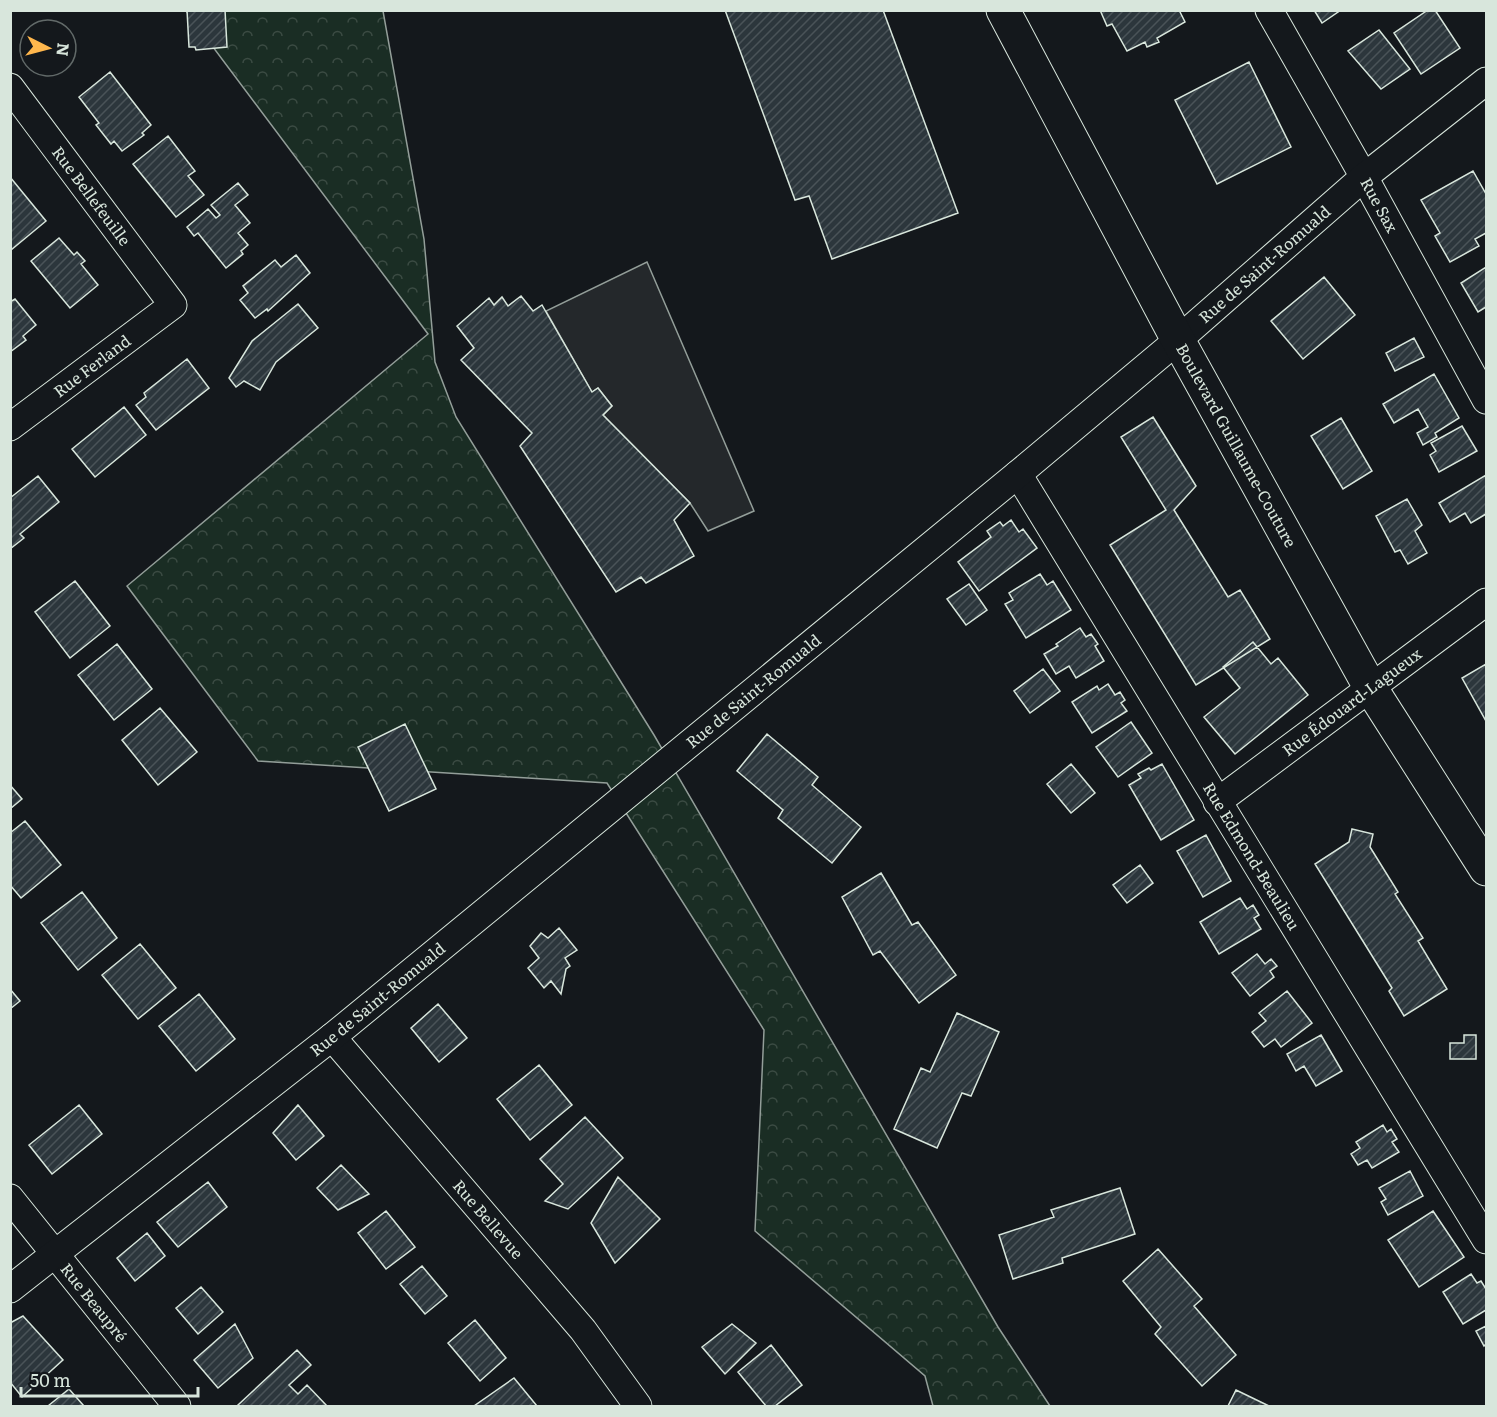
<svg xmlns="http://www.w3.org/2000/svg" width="1497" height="1417" font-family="Literata,serif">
  <defs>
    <pattern id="forest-crowns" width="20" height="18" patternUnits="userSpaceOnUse" patternTransform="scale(1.5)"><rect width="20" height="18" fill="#1a2d24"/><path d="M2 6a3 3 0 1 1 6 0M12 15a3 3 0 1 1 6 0" fill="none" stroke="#3b4b43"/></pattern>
    <pattern id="building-hatch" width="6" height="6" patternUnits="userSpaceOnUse" patternTransform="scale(1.5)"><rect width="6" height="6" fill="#2c363c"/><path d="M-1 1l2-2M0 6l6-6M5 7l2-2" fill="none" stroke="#4a5358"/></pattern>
  </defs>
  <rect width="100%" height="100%" fill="#14181c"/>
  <path fill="url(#forest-crowns)" stroke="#939e99" stroke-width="1.5" d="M186,11h197l41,228 11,123 21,55 198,318 344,592 52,79h-117l-8,-30 -170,-145 9,-201 -157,-247 -349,-22 -131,-175 301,-252z"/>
  <path fill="#24282b" stroke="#939e99" stroke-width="1.5" d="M647,262l107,249 -46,20 -18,-28 -87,-88 9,-9 -14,-18 -6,4 -46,-81z"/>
  <path fill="url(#building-hatch)" stroke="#d8e6dc" stroke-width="1.5" d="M187,10h38l2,37 -31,3 -1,-3h-6z
    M725,10h158l75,203 -126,46 -23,-63 -14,4z
    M1100,10h79l6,12 -28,16 2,4 -12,5 -2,-5 -18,9 -15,-27 -5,2z
    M1314,10h27l-19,13z
    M1428,10h7l25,38 -39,26 -27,-41z
    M1379,30l31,39 -29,20 -33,-38z
    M1249,62l42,85 -74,37 -42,-84z
    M110,72l41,53 -9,8 2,2 -22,16 -8,-10 -3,3 -15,-19 3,-2 -20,-26z
    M168,136l27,35 -7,5 16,19 -28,22 -43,-53z
    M1473,171l13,23v39l-11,6 4,7 -29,16 -15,-26 5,-3 -19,-33z
    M10,177l36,44 -35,29 -1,-1z
    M238,183l10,12 -13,10 15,18 -12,10 10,12 -7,6 2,3 -17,14 -28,-35 -4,3 -7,-9 21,-18 8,9 4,-3 -9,-10z
    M59,238l15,17 3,-3 8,9 -4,3 17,21 -28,23 -39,-47z
    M296,255l14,18 -42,38 -1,-2 -12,9 -15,-18 8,-7 -5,-7 32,-26 6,7z
    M1486,267v40l-8,5 -17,-29z
    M1324,277l31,38 -52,44 -32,-38z
    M521,296l12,15 9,-6 50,87 6,-4 14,18 -9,9 87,88 -16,17 20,36 -48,27 -5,-6 -25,15 -96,-146 12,-13 -71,-73 13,-12 -17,-22 32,-28 5,7 8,-8 6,9z
    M15,299l21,26 -13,11 3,4 -16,12v-50z
    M298,304l20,24 -42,34 -16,28 -16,-9 -8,6 -7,-9 23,-37z
    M1414,338l10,19 -29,14 -9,-18z
    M187,359l22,29 -53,42 -20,-25 10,-8 -2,-4z
    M1434,374l25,44 -24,15 2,4 -14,8 -6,-12 11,-6 -10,-18 -24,14 -11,-19z
    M124,407l22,28 -51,42 -23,-28z
    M1153,417l43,69 -22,24 54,87 12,-7 30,49 -74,46 -86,-140 56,-35 -45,-73z
    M1341,418l31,53 -29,18 -32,-53z
    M1462,426l15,25 -38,21 -9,-17 6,-4 -5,-8z
    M1486,475v39l-15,9 -6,-10 -15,9 -11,-19z
    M38,476l21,26 -39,32 4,4 -14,11v-51z
    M1407,499l15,26 -7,6 12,22 -19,11 -8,-14 -5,2 -19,-36z
    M1011,520l8,12 4,-3 14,19 -58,43 -21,-29 33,-25 -4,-6 13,-9 3,4z
    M1040,574l7,11 6,-4 18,29 -45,28 -21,-34 8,-4 -4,-7z
    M75,581l35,45 -40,32 -35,-46z
    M969,584l18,26 -21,15 -19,-26z
    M1080,628l6,9 5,-3 7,10 -3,2 9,15 -28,17 -7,-12 -13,8 -12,-20 14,-8 -2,-2z
    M1253,642l18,22 7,-6 30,37 -73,59 -31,-37 36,-29 -17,-21z
    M117,644l35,45 -38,31 -36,-45z
    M1486,664v57l-24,-43z
    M1043,669l17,22 -30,22 -16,-22z
    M1108,684l7,11 5,-3 5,8 -4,3 6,8 -35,22 -20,-31 25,-16 2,4z
    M160,708l37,44 -39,33 -36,-45z
    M1131,722l21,31 -34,24 -22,-30z
    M405,724l31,65 -47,22 -31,-64z
    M767,734l51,43 -6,8 49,42 -29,36 -54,-45 5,-8 -46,-39z
    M1071,764l24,29 -24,20 -24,-29z
    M1162,764l32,56 -33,20 -32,-55 12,-7 -3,-4 11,-6 2,2z
    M10,785l12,14 -12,10z
    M25,821l36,44 -40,33 -11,-13v-52z
    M1352,829l21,5 -3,13 28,45 -3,2 28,44 -5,3 29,48 -43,27 -15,-25 3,-3 -77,-124 34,-22z
    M1206,835l25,46 -28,16 -26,-46z
    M1140,865l13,18 -26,20 -14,-18z
    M881,873l31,52 6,-3 38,53 -37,28 -39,-52 -7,4 -31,-58z
    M82,892l35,46 -39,32 -37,-47z
    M1240,898l7,11 6,-4 6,10 -5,3 7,11 -42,25 -19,-32z
    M559,928l18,22 -12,8 5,8 -4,3 -5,25 -10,-13 -7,7 -16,-20 11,-10 -9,-12 11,-13 7,5z
    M140,944l36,44 -38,31 -36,-44z
    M1257,954l8,10 6,-5 6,7 -7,5 4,6 -24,19 -18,-23z
    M10,989l10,12 -10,8z
    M1287,991l25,32 -31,24 -6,-8 -11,8 -12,-15 14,-11 -7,-8z
    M199,994l36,45 -39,32 -37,-45z
    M438,1004l29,34 -28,24 -28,-34z
    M957,1013l42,19 -28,64 -9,-3 -25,55 -43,-19 27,-61 9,4z
    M1321,1035l21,36 -26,15 -12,-20 -8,5 -9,-17z
    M1464,1035h12v24h-26v-16h14z
    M539,1065l33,40 -42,35 -33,-41z
    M79,1105l23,29 -50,40 -23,-29z
    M298,1105l26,31 -28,24 -23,-27z
    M585,1117l38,41 -55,51 -23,-8 18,-17 -23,-25z
    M1383,1125l4,7 4,-3 6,10 -5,3 7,10 -27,16 -5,-8 -9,5 -7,-11 9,-6 -4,-6z
    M341,1165l28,29 -31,16 -21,-22z
    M1410,1171l13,25 -35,19 -7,-13 5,-3 -7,-11z
    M618,1177l42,42 -45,44 -24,-40z
    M208,1182l19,25 -49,40 -21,-25z
    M1120,1188l15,46 -73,24 1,5 -50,16 -14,-44 55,-18 -3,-7z
    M386,1211l29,36 -29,22 -28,-36z
    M1433,1211l31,46 -45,30 -31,-47z
    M147,1233l18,23 -30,25 -18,-23z
    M1158,1249l44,50 -8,7 42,49 -34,31 -47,-52 6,-7 -38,-46z
    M422,1266l25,30 -22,18 -25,-30z
    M1471,1274l6,9 4,-2 5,8v21l-23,14 -20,-32z
    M201,1287l22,25 -25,22 -22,-26z
    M23,1316l40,44 -41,37 -12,-15v-59z
    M475,1320l31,38 -26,23 -32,-38z
    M235,1324l18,34 -35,30 -24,-28z
    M732,1324l24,19 -31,31 -23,-27z
    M1486,1326v18l-2,2 -8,-15z
    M771,1345l31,40 -27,21h-9l-28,-34z
    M297,1350l14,15 -22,20 9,9 9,-9 20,21h-88l-1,-1z
    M514,1378l23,28h-63z
    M69,1389l15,17h-36z
    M1236,1390l33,16h-41z"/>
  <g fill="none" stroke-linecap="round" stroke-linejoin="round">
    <defs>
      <g id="minor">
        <path id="s1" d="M1269,10l95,167 122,223"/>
        <path id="s2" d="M10,87l163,218 -163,122"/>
        <path id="s3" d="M1018,474l468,766"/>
        <path id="s4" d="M1217,802l269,-200"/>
        <path id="s5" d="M332,1037l251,293 55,76"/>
        <path id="s6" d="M10,1198l167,208"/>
        <path id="s7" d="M10,1289l322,-252 686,-563 160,-134 186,-163 122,-96"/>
      </g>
      <g id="major">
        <path id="s8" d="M1003,10l175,330 192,347 116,182"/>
      </g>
    </defs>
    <use href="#minor" stroke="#d8e6dc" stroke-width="29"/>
    <use href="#major" stroke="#d8e6dc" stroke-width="35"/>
    <use href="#minor" stroke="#14181c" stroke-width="27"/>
    <use href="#major" stroke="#14181c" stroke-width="33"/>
  </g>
  <g text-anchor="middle" stroke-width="4.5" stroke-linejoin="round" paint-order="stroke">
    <g font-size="16" fill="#d8e6dc" stroke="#14181c">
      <text dy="6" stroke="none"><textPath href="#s2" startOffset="136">Rue Bellefeuille</textPath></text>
      <text dy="6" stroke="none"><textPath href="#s1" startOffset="224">Rue Sax</textPath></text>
      <text dy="6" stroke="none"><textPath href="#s7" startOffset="1620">Rue de Saint-Romuald</textPath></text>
      <text transform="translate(92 366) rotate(-37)" y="6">Rue Ferland</text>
      <text dy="6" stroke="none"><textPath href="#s8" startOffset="494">Boulevard Guillaume-Couture</textPath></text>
      <text dy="6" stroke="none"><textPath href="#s7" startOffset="954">Rue de Saint-Romuald</textPath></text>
      <text dy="6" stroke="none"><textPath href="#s4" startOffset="168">Rue Édouard-Lagueux</textPath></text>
      <text dy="6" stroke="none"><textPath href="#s3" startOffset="448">Rue Edmond-Beaulieu</textPath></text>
      <text dy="6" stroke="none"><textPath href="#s7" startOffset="468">Rue de Saint-Romuald</textPath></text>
      <text dy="6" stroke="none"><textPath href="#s5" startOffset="240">Rue Bellevue</textPath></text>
      <text dy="6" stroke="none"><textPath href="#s6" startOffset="134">Rue Beaupré</textPath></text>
    </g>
  </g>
  <rect width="1497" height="1417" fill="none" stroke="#d8e6dc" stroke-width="24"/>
  <g transform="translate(48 48) rotate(96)"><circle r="28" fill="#14181c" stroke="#626a69" stroke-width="1.5"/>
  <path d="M0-4.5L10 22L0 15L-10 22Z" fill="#ffb74d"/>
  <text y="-9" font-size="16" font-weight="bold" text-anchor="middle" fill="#d8e6dc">N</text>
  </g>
  <path d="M21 1387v9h177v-9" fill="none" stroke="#d8e6dc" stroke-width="3"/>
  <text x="30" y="1387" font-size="18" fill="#d8e6dc" stroke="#14181c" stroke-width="4.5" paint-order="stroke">50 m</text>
</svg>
